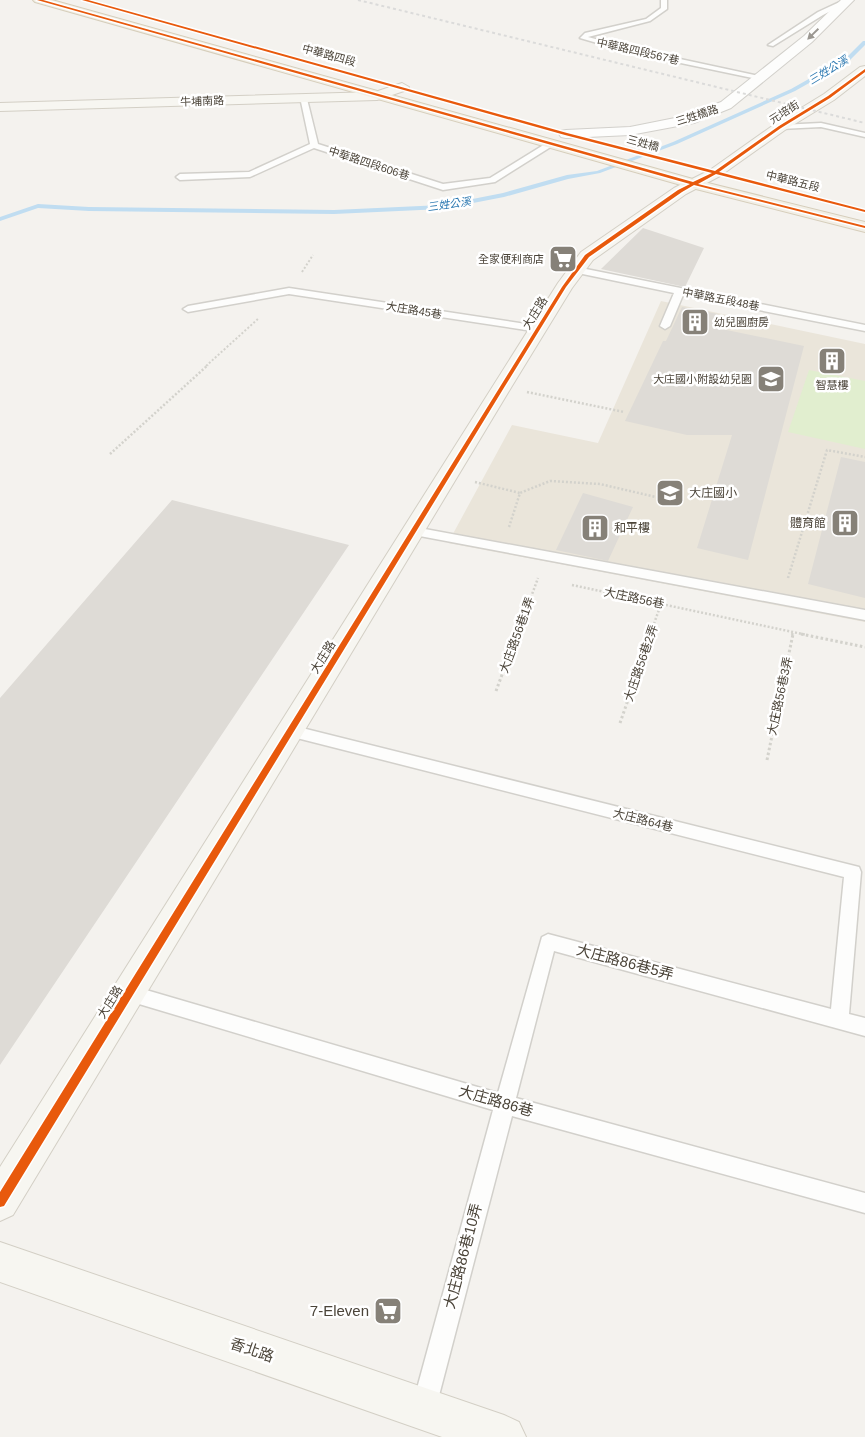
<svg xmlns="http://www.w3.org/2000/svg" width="865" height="1437" font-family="Helvetica,'Noto Sans TC',sans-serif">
  <rect width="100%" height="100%" fill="#f4f2ee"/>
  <path fill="#eae5da" d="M661,301l204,43v278l-417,-79 64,-118 86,18z"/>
  <path fill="#e1eecf" d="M809,370l56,11v68l-77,-17z"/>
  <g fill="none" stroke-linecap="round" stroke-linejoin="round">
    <path fill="#c0ddf1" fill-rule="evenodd" d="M863,41h2v4l-15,15 -55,31 -118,53 -77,29 -32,6 -64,18 -62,12 -108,5 -245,-3 -51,-3 -38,13v-4l38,-13 51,3 245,3 108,-5 61,-12 64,-18 30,-4 76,-29 118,-53 55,-31z"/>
  </g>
  <path fill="#dedbd6" d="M643,228l61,20 -19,39 -84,-18z
    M682,307l36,7 -6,13 92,19 -56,214 -51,-12 35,-113h-45l-62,-14 38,-80h3z
    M841,457l24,5v136l-57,-14z
    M583,493l50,14 -25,54 -52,-11z
    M172,500l177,45 -349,520v-367z"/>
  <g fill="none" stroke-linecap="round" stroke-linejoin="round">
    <defs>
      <path id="lane" d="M661,0h6v9l-17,12 -62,16 41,11 130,28 4,2 -1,2 -134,-28 -48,-14 5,-5 61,-14 15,-11z
        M844,0l6,1 -27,14 -50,31 -5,-1 50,-33z
        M300,97l7,2 11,45 125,40 47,-6 60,-37 7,2 -62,39 -52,8 -129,-42 -64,29 -70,3 -4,-3 4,-3 69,-2 61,-28z
        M821,123l44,10v4l-44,-10 -41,2 -4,-2 4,-2z
        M576,267l289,58v6l-182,-36 -13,31 -5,3 -5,-3 14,-33 -101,-21v-4z
        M289,288l250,38 5,3 -5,3 -250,-38 -101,18 -5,-3 5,-3z
        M414,527l451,83v10l-456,-86 -1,-3 1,-3z
        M290,725l569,142 2,5 -12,142 16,4v18l-311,-85 -38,147 349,95v20l-353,-97 -76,291 -4,8 -8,4 -8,-4 -4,-8 81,-297 -364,-109 -6,-2 -3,-6 3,-6 6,-2 369,108 44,-156 6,-3 283,75 13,-132 -559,-142 -3,-4 3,-4z"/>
      <path id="street" d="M841,0h13l-42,42 -81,66 -37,15 -64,12 -64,3 -5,-1 -2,-3 2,-3 5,-1 64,-3 55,-11 36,-14 83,-66z"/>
      <path id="secondary" d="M865,66v10l-31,24 -49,30 -65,46 -34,18 -93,66 -21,28 -60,98 -499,829 -13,6v-54l558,-884 23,-31 93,-64 36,-18 65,-46 49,-30 36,-27z
        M402,83l7,4 -2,3 -30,10 -377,11v-8l375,-11z
        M0,1242l504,173 15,7 7,15h-84l-442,-155z"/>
      <path id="primary" d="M33,0h19l648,181 165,41v10l-177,-45 -653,-185z"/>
    </defs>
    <use href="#lane" stroke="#d2d0cb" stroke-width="3"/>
    <use href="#street" stroke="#d2d0cb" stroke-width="2"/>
    <use href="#secondary" stroke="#d3cfc5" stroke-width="2"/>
    <use href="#primary" stroke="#d6cebb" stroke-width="2"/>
    <path stroke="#d3d2cc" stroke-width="2" stroke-dasharray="2 2" stroke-linecap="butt" d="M302,272l11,-17
      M206,366l53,-48"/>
    <path stroke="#d3d2cc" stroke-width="2.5" stroke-dasharray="2 2" stroke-linecap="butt" d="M527,392l97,20
      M110,454l98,-89
      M475,482l45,11
      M509,527l11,-34 30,-12 50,3 60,14
      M788,578l39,-128 38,7
      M572,585l235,50
      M517,635l21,-57
      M650,635l11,-31
      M792,635l1,-3"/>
    <path stroke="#d3d2cc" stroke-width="3" stroke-dasharray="2.5 2.5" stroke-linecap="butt" d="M801,634l64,13
      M496,691l21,-57
      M620,723l31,-89
      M767,760l26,-126"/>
    <use href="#lane" fill="#fdfdfc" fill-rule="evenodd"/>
    <use href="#street" fill="#fdfdfc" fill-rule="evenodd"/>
    <use href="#secondary" fill="#f7f6f1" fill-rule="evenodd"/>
    <use href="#primary" fill="#f2efe6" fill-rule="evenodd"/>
    <path stroke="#dbdbda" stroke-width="2" stroke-dasharray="3 3" stroke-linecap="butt" d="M358,0l507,123"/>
    <defs>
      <path id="cycleway" d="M37,0h6l650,182 19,-9 -147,-38 -483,-135h6l479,133 148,38 64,-45 49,-30 37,-27v3l-35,26 -49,30 -62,44 146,38v2l-149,-38 -18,10 167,42v2l-171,-43 -12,7 -93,65 -23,30 -61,99 -501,820 -4,1v-15l562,-905 23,-32 93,-65 12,-6z"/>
    </defs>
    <use href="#cycleway" stroke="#fff" stroke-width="3"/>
    <use href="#cycleway" fill="#e8590c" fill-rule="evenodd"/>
  </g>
  <defs><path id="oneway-solid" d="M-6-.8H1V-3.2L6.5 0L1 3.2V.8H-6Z" transform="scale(1.25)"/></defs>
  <use fill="#9b9791" href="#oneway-solid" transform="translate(813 34) rotate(136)"/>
  <defs>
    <symbol id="supermarket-square" viewBox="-11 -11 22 22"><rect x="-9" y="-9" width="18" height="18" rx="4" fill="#868178" stroke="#fff"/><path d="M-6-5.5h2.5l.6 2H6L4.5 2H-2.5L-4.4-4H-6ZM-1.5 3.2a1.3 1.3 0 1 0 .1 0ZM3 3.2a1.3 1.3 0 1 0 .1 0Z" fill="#fff"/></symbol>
    <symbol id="building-square" viewBox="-11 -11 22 22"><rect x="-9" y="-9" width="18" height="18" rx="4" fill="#868178" stroke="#fff"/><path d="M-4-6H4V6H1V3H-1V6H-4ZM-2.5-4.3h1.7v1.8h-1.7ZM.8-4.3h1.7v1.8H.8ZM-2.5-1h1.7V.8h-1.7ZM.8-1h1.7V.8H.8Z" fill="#fff"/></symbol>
    <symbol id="school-square" viewBox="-11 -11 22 22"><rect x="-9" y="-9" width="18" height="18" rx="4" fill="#868178" stroke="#fff"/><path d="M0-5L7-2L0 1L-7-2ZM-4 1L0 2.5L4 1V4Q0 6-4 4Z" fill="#fff"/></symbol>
  </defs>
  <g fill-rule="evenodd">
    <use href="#supermarket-square" x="547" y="243" width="32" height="32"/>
    <use href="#building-square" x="679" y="306" width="32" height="32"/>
    <use href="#building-square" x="816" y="345" width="32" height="32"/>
    <use href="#school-square" x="755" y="363" width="32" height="32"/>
    <use href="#school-square" x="654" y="477" width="32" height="32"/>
    <use href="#building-square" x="829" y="507" width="32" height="32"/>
    <use href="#building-square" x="579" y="512" width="32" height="32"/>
    <use href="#supermarket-square" x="372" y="1295" width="32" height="32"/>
  </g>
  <g text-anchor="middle" stroke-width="5" stroke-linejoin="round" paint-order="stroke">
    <g font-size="11" fill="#4b4439" stroke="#fff">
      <text transform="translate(638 51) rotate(13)" y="4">中華路四段567巷</text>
      <text transform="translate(329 55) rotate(15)" y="4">中華路四段</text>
      <text transform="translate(202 101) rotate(-2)" y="4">牛埔南路</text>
      <text transform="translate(784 112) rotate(-32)" y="4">元培街</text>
      <text transform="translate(697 115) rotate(-18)" y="4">三姓橋路</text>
      <text transform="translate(643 143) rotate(15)" y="4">三姓橋</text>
      <text transform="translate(369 163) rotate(18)" y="4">中華路四段606巷</text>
      <text transform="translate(793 181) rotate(14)" y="4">中華路五段</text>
      <text transform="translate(721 299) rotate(11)" y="4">中華路五段48巷</text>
      <text transform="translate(414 310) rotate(9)" y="4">大庄路45巷</text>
    </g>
    <g font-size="11" font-style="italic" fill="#2e7ab2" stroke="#fff">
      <text transform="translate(828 70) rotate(-31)" y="4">三姓公溪</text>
      <text transform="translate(449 204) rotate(-8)" y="4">三姓公溪</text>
    </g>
    <g font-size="11" fill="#4b4439" stroke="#fff" text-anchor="end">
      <text x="544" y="263">全家便利商店</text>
      <text x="714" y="326" text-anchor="start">幼兒園廚房</text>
      <text x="752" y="383">大庄國小附設幼兒園</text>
      <text x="832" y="389" text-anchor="middle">智慧樓</text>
    </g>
    <g font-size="12" fill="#4b4439" stroke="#fff">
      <text transform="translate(535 313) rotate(-58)" y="4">大庄路</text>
      <text transform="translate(634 598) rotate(12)" y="4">大庄路56巷</text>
      <text transform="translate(517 635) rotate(-70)" y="4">大庄路56巷1弄</text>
      <text transform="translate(323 657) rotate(-58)" y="4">大庄路</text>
      <text transform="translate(641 663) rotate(-71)" y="4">大庄路56巷2弄</text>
      <text transform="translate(780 696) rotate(-78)" y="4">大庄路56巷3弄</text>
      <text transform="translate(643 820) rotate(14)" y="4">大庄路64巷</text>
      <text transform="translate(110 1002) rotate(-58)" y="4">大庄路</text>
    </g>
    <g font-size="12" fill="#4b4439" stroke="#fff" text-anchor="start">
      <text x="689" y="497">大庄國小</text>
      <text x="826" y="527" text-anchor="end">體育館</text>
      <text x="614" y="532">和平樓</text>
    </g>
    <g font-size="15" fill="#4b4439" stroke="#fff">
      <text transform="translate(625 962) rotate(15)" y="5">大庄路86巷5弄</text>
      <text transform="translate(496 1101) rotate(16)" y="5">大庄路86巷</text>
      <text transform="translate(463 1256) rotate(-75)" y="5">大庄路86巷10弄</text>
      <text transform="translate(252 1350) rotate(19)" y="5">香北路</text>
    </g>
    <g font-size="15" fill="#4b4439" stroke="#fff" text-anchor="end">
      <text x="369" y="1316">7-Eleven</text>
    </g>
  </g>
</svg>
